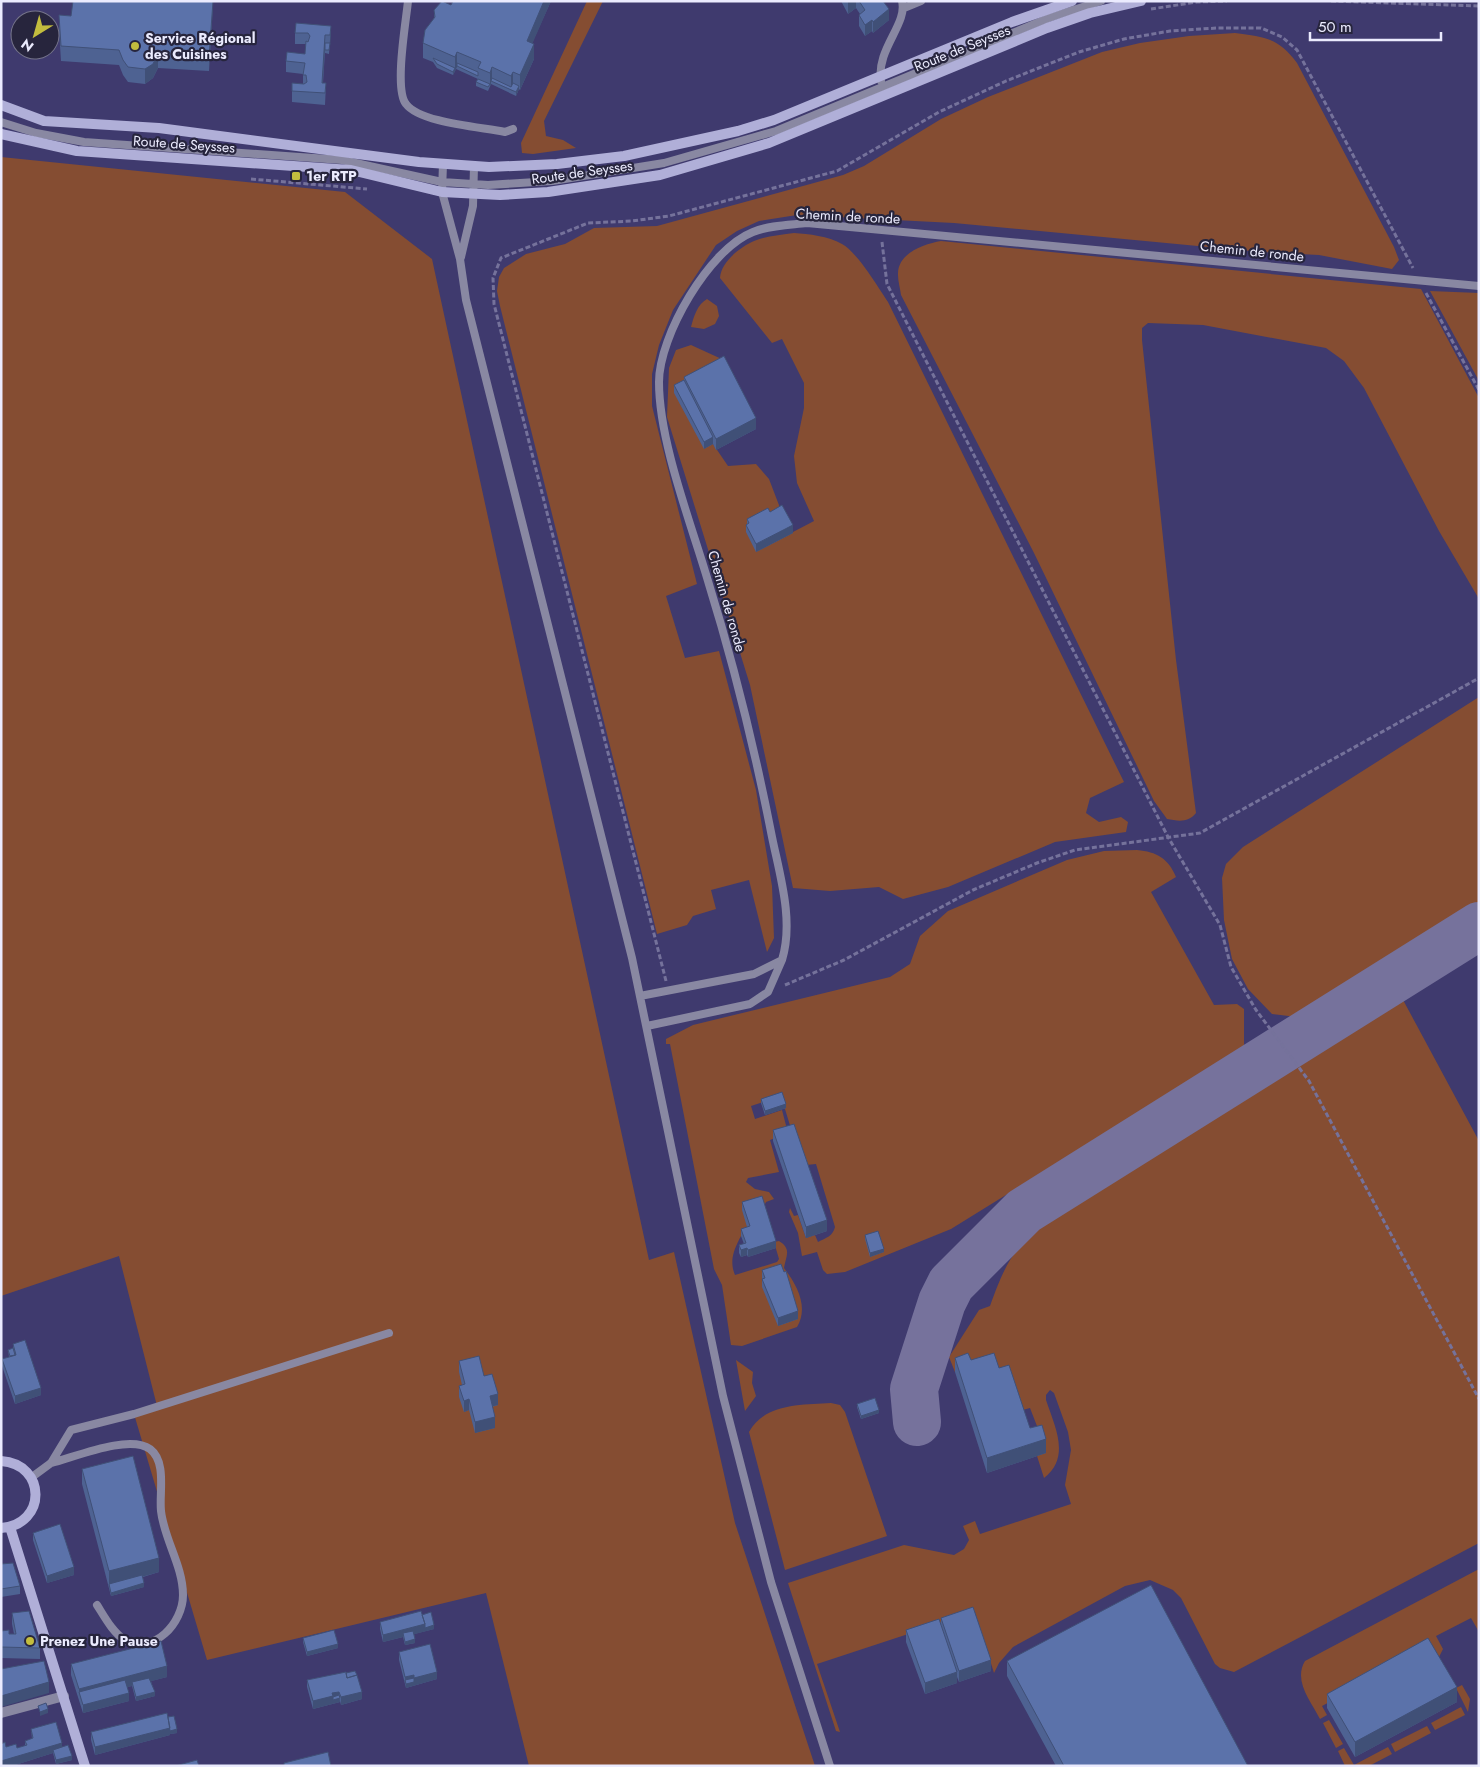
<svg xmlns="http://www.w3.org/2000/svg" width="1480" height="1767" font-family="Jost,sans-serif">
  <rect width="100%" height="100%" fill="#3f3a6e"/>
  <path fill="#854d32" d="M587,1h16l-59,120 2,15 17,4 13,8 -43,6 -11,-1 -1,-10z
    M1235,33c30,4 44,5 62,30l97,184 5,13 -7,9 -73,-14 -58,-3 -307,-29 -157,-8 -38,6 -22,10 -21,14 -43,65 -14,35 -7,29v32l45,178 -31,12 19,62 34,-7 37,139 16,96 2,52 -7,14 -18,-72 -38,10 5,19 -23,7 -6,9 -30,9 -157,-628 -3,-15 2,-14 5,-9 22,-14 39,-10 29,-16 63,-2 186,-51 21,-9 77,-47 47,-22 114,-45 38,-9 49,-7z
    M1,157l344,35 87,67 217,1001 25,-8 61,271 80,243h-286l-43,-173 -279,67 -73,-246 23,-8 -38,-150 -118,40z
    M794,233c15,1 34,3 48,11 15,8 36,43 46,58l236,480 -34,16 -4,15 13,9 22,-5 7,5 -2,10 -71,10 -107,45 -45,12 -24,-12 -49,4 -37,-3 -43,-203 -83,-268 2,-49 7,-18 15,-5 35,16 -13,83 15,22 28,-2 13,15 13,34 -25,38 57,-30 -17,-38 -3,-27 10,-48v-25l-22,-44 -10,4 -52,-65c1,-16 20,-31 34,-37 11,-5 27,-6 40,-8z
    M941,241l480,48 58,109v201l-40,-68 -75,-143 -20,-27 -18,-13 -123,-23 -55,-2 -6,5v12l34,320 20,153c-8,10 -18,8 -29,6l-13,-18 -120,-248 -133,-258c-1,-7 -3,-14 -3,-20 -1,-22 26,-31 43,-34z
    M1430,291l49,2v88z
    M707,299l10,7 2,10 -4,8 -11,5 -13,-2c3,-11 6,-22 16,-28z
    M1479,697v206l-182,114 -25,-3 -24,-25 -16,-30 -8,-39 -2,-42 4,-14 17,-17z
    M1137,850c20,2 31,8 39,27l-25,15 63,113 23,-1 7,5v38l-293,182 -106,43 -18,2 -4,-4 -6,-18 -15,4 -4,-23 -9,-21 1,-4 4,8 4,-1 8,23 9,-3 3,7c8,-4 15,-6 17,-15l-19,-63 -10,1 -14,-33 -11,-36 -30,10 4,13 27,-9 6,23 -18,7 9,32 -31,6 -2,4 9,7 14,3 5,7 -8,3 -16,32 -9,2c-7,13 -12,25 -6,39l42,-13 2,-3 -5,-17 5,-1c13,8 7,15 5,27 13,17 25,39 13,59l-55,19 -11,-1 -9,-60 -8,-16 -44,-225h-4v-5l27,-14 197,-48 20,-13 10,-28 28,-25 119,-51 37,-9z
    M1402,998l77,143v402l-245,129 -14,-4 -5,-4 -34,-66 -8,-8 -23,-10 -25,6 -112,61 -14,16 -5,10 -19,-61 -158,52 23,68 -4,-1 -48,-148 116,-38 50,10 10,-6 5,-9 -6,-14 12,-5 5,13 91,-30 -6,-19 6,-35 -3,-18 -14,-39 -4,-3 -4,5v5c9,27 25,57 -2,78l-7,-22 5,-17 -12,-31 -11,3 -51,-43 -13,4 -6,-15 30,-47 11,-4c18,-50 26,-62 69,-92z
    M736,1360l17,12 -1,11 4,13 -11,15z
    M831,1403l9,2 5,7 42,124 -102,34 -36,-138c16,-29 53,-27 82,-29z
    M1479,1569v63l-8,-14 -35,18 7,13 -4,8 -6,-10 -111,59 5,9 -7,4c-9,-18 -27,-38 -15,-58z
    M1462,1685l8,14 -2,13 -12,-24z
    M1461,1707l4,8 -30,15 -4,-7z
    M1329,1720l14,24 -7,4 -13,-25z
    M1427,1726l4,7 -36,19 -4,-8z
    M1388,1747l4,7 -23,12h-24l-7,-15 6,-3 10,17z"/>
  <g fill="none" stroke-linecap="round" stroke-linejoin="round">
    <path stroke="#76729c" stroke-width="48" d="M917,1422l-3,-33 28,-87 9,-18 73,-73 455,-285"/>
    <path stroke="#75729b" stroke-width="3" stroke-dasharray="5 2.5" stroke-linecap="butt" d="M1331,1l148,5
      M1151,9l46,-7 30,-1
      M251,179l116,10
      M882,242l5,42 281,553 52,88 11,42 25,43 53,71 170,318
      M1426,293l53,97
      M666,981l-172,-677 -1,-26 8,-20 87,-35 44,-2 37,-5 168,-45 102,-59 67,-31 73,-29 45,-13 46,-8 47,-3h44l21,9 15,13 116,218
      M785,985l59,-25 129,-70 64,-27 38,-13 125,-17 279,-155"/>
    <path stroke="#8988a2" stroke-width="8" d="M408,1c-2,21 -14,88 -2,103 14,19 75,23 99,28l8,-3
      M904,8l17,-7
      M881,81c-5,-32 27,-57 21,-80
      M1,122l35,11 48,9 258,18 100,22 46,3 64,-4 112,-18 112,-32 273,-113 52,-17
      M443,164l-1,28 18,67 6,41 166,658 91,438 48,186 59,184
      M461,257l12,-51 1,-40
      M782,960c12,-39 -2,-84 -10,-123 -17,-87 -38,-172 -64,-256 -17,-58 -49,-139 -49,-199 0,-46 50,-133 94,-150 17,-7 36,-7 54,-9l672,63
      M640,996l114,-22 28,-14 -14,32 -18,12 -103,22
      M51,1463c24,-6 78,-29 99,-14 17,13 9,44 11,62 3,28 22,55 22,84 0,28 -29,60 -58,45 -12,-7 -21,-24 -28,-35
      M32,1477l19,-14 20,-33 63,-16 255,-81"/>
    <path stroke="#8988a2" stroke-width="10" d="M1,1713l63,-17"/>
    <path stroke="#b0afd8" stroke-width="10" d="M1,105l43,16 115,7 260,34 70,5 68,-3 67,-8 114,-25 36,-11 238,-98 60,-21
      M1,134l76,17 274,19 91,22 58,3 48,-3 112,-17 109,-32 278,-115 43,-15 51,-12
      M1,1461c46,3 46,64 0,67
      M10,1527l75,239"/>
  </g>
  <path fill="#4e6292" d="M213,1l-4,70 -51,-3 -5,10 -8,6 -17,-2 -5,-7 -4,-10 -58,-4 -2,-31v-15l12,1z
    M453,1h98l-19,42 2,16 -14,31 -1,-1 -3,7 -25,-12 -3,7 -12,-5v-4l2,-3 -22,-10 -3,6 -16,-7 -4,-6 -10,-4v-15l11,-25v-8l17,-5z
    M841,1h42l6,19 -16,13 -1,-2 -7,5 -6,-10v-11l1,-1 -4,-6 -8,6z
    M331,26l-2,28 -4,-1v-2l-2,32 3,1 -1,21 -33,-3v-11l11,-7v-10l-17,-2v-11l19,-7 1,-10h-11v-11z
    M684,377l72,52 -40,21 -3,-6 -9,5 -30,-56v-8l10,-5z
    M770,512l23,21 -37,19 -10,-20v-7l1,-1v-5z
    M761,1099l25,9 -21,7 -4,-12z
    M773,1130l54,101 -21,7 -33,-97z
    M742,1202l34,46 -28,9 -1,-2 -6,2 -2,-4v-8l5,-1 -3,-8v-7l6,-2 -5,-17z
    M865,1235l19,17 -14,5 -5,-18z
    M762,1270l36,49 -20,7 -16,-39z
    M13,1344l28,51 -26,9 -13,-38v-7l7,-2 -1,-7 5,-2z
    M955,1358l16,2 28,8 31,60 16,25 -59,20 -32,-101z
    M459,1361l25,15 14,29 -6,2 3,21 -20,5 -6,-23 -5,2 -5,-15v-11l3,-1 -3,-13z
    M857,1404l22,9 -18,6 -4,-12z
    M82,1469l77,103 -16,5 1,10 -33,9 -29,-112z
    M33,1533l41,42 -27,8 -14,-43z
    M1,1564l19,22v8l-19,3z
    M12,1613l28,35v11l-39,-1v-27l8,3h5l-2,-10z
    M422,1615l12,14 -20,5 1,9 -10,2 -2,-8 -20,5 -3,-13v-7z
    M941,1618l50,53 -32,11 -2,-5v6l-32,11 -19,-52v-12l35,-5z
    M303,1638l35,10 -31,8 -4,-14z
    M399,1652l38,27 -31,9 -7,-28z
    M1007,1661l241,105h-192l-49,-90z
    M71,1664l96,13 -16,4 4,15 -19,5 -4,-15 -5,1 2,14 -46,12 -12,-38z
    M346,1673l16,26 -21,6 -1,-4v1l-27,7 -6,-22v-7z
    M1327,1694l130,8 -102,55 -28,-49z
    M168,1717l9,16 -7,1v1l-75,20 -4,-15v-8z
    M31,1729l31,18 10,13 -16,4 -3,-11 -41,13h-11l5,-19 11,1 8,-2v-5l7,-2z"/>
  <path fill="#405077" d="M213,1v6l-4,64v-14z
    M544,1h7l-24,55v-15z
    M850,1h6v7l-8,6v-12z
    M889,9v11l-16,13v-11z
    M872,20v11l-7,5v-11z
    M331,26v11l-1,9v-11z
    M325,35v11l-3,48v-11z
    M534,44v15l-14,31v-15z
    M457,52v15l-4,8v-3l2,-4v-11z
    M158,53v15l-5,10 -8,6v-15z
    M492,67v14h-1v3l-1,3v-14z
    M513,72v15l-2,4v-15z
    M519,86v3l-3,7v-4z
    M756,418v11l-40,21v-11z
    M713,437v7l-9,5v-7z
    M793,525v8l-37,19v-8z
    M786,1104v4l-21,7v-4z
    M827,1220v11l-21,7v-11z
    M776,1241v7l-28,9v-7z
    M747,1248v7l-6,2v-7z
    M884,1249v3l-14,5v-4z
    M798,1311v8l-20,7v-8z
    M41,1388v7l-26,9v-8z
    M498,1394v11l-8,2v-11z
    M469,1399v11l-5,2v-11z
    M879,1410v3l-18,6v-3z
    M495,1417v11l-20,5v-11z
    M1046,1439v14l-59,20v-15z
    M159,1558v14l-50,14v-15z
    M74,1567v8l-27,8v-7z
    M144,1583v4l-33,9v-3z
    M425,1624l9,1v4l-30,8 -1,-4v4l-20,5v-7z
    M415,1639v4l-10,2v-3z
    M338,1644v4l-31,8v-4z
    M991,1660v11l-32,11v-11z
    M167,1666v11l-34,9 -1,-4v4l-51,13 -2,-7v-3z
    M437,1672v7l-31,9 -1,-11 9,-2v7v-4z
    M957,1672v11l-32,11v-11z
    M49,1682v11l-48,14v-11z
    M1457,1687v15l-102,55v-15z
    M155,1692v4l-19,5v-4z
    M339,1692l1,10 -27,7v-8l19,-8z
    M362,1692v7l-21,6v-8z
    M129,1693v8l-46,12v-8z
    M48,1709v4l-8,3v-4z
    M170,1728l7,1v4l-7,1v1l-75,20v-8z
    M62,1743v7h-9v3l-41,13h-11v-5z
    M72,1756v4l-16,4v-4z"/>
  <path fill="#5b72aa" stroke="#405077" d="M73,1h140l-4,56 -51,-4 -5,11 -8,5 -17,-2 -5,-7 -4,-10 -58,-4 -2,-31 12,1z
    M442,1l9,4 2,-4h91l-17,40 7,3 -14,31 -7,-3 -2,4 -19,-9 -2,6 -12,-5 3,-6 -24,-10 -2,5 -32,-14 2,-13 10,-13 -1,-7z
    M859,1h24l6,8 -16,13 -1,-2 -7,5 -6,-10 6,-5z
    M296,23l35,3 -1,9h-5l-3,48h4l-1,10 -33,-2v-8l12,1 3,-2 -1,-7h-3l2,-12 -19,-2 1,-9 18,2 1,-13 2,1 2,-6 -2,-3h-13z
    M325,43h5l-1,7h-4z
    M433,58l22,10 -2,4 -16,-8z
    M457,63l21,9v4l-21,-10z
    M492,78l19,9 2,-4 6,3 -3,6 -25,-11z
    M478,79l12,5 -2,3 -12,-5z
    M724,356l32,62 -40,21 -32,-62z
    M684,380l29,57 -9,5 -30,-57z
    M782,505l11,20 -37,19 -10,-19 3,-2 -2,-4 21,-11 2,4z
    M782,1092l4,12 -21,7 -4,-12z
    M794,1124l33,96 -21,7 -33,-97z
    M762,1196l14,45 -28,9 -1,-2 -6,2 -2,-5 7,-2 -5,-14 9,-3 -8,-24z
    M878,1231l6,18 -14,4 -5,-18z
    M781,1264l3,8 2,-1 12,40 -20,7 -16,-39 3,-1 -3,-8z
    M25,1340l16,48 -26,8 -13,-37 14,-4 -3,-11z
    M13,1348l2,7 -5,1 -2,-6z
    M968,1353l3,7 23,-7 5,15 10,-3 21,63 12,-3 4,14 -59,19 -32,-100z
    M479,1356l5,20 8,-2 6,20 -8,2 5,21 -20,5 -6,-23 -5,2 -5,-15 6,-2 -6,-23z
    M875,1398l4,12 -18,6 -4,-12z
    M133,1456l26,102 -50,13 -27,-102z
    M60,1524l14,43 -27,9 -14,-43z
    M13,1563l7,23 -19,3v-25z
    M142,1575l2,8 -33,10 -2,-9z
    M1151,1585l97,181h-184l-57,-105z
    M973,1607l18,53 -32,11 -18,-53z
    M29,1611l11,37 -39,-1v-16l8,-1v4h7l-4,-21z
    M421,1611l4,13 -42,11 -3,-13z
    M431,1612l3,13 -9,3v-4l-3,-9z
    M939,1619l18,53 -32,11 -19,-53z
    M334,1630l4,14 -31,8 -4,-14z
    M413,1631l2,8 -10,3 -2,-9z
    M1428,1638l29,49 -102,55 -28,-48z
    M161,1641l6,25 -88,23 -8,-25z
    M430,1644l7,28 -23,6v-3l-9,2 -6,-25z
    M44,1661l5,21 -48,14v-27z
    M355,1671l2,4 -10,3 -1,-5z
    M346,1672l1,6 10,-3 5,17 -21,5 -2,-5 -7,1 1,3 -20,5 -6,-21z
    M149,1678l6,14 -19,5 -4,-15z
    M414,1678v4l-8,2 -1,-4z
    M125,1680l4,13 -46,12 -4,-13z
    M339,1695l1,3 -7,2v-3z
    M46,1703l2,6 -8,3 -2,-6z
    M167,1713l3,15 -75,19 -4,-15z
    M174,1716l3,13 -7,2 -2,-14z
    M56,1722l6,21 -61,18v-17l4,-2 1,5 10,-3 1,4 10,-3 -2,-4 8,-3 -2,-9z
    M68,1745l4,11 -16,4 -3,-10z
    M328,1752l3,14h-47v-3z
    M197,1760l2,6h-24z"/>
  <g fill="#c3bd3e" stroke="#27253d" stroke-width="2">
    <circle cx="135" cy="46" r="5"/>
    <rect x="291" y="171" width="10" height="10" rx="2.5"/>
    <circle cx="30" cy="1641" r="5"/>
  </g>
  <g text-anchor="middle" stroke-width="4.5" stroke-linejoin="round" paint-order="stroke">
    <g font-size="14" font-weight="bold" fill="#ebebfe" stroke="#27253d" text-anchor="start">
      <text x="145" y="43">Service Régional<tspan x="145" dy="16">des Cuisines</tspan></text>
      <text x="306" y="181">1er RTP</text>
      <text x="40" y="1646">Prenez Une Pause</text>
    </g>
    <g font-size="14" fill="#ebebfe" stroke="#27253d">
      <text transform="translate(962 48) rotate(-22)" y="5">Route de Seysses</text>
      <text transform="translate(184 144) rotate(4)" y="5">Route de Seysses</text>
      <text transform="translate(582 172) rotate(-8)" y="5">Route de Seysses</text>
      <text transform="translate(848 216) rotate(3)" y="5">Chemin de ronde</text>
      <text transform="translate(1252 251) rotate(6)" y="5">Chemin de ronde</text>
      <text transform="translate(727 601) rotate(74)" y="5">Chemin de ronde</text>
    </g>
  </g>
  <rect width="1480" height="1767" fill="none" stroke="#ebebfe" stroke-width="5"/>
  <g transform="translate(35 35) rotate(217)"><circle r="24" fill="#27253d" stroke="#75748a"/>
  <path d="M0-4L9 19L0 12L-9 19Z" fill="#c3bd3e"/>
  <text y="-8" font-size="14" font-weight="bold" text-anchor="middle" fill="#ebebfe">N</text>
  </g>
  <path d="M1310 32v8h131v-8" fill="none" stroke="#ebebfe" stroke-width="2.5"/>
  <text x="1318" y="32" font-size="15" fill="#ebebfe" stroke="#27253d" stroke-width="4" paint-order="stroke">50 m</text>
</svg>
